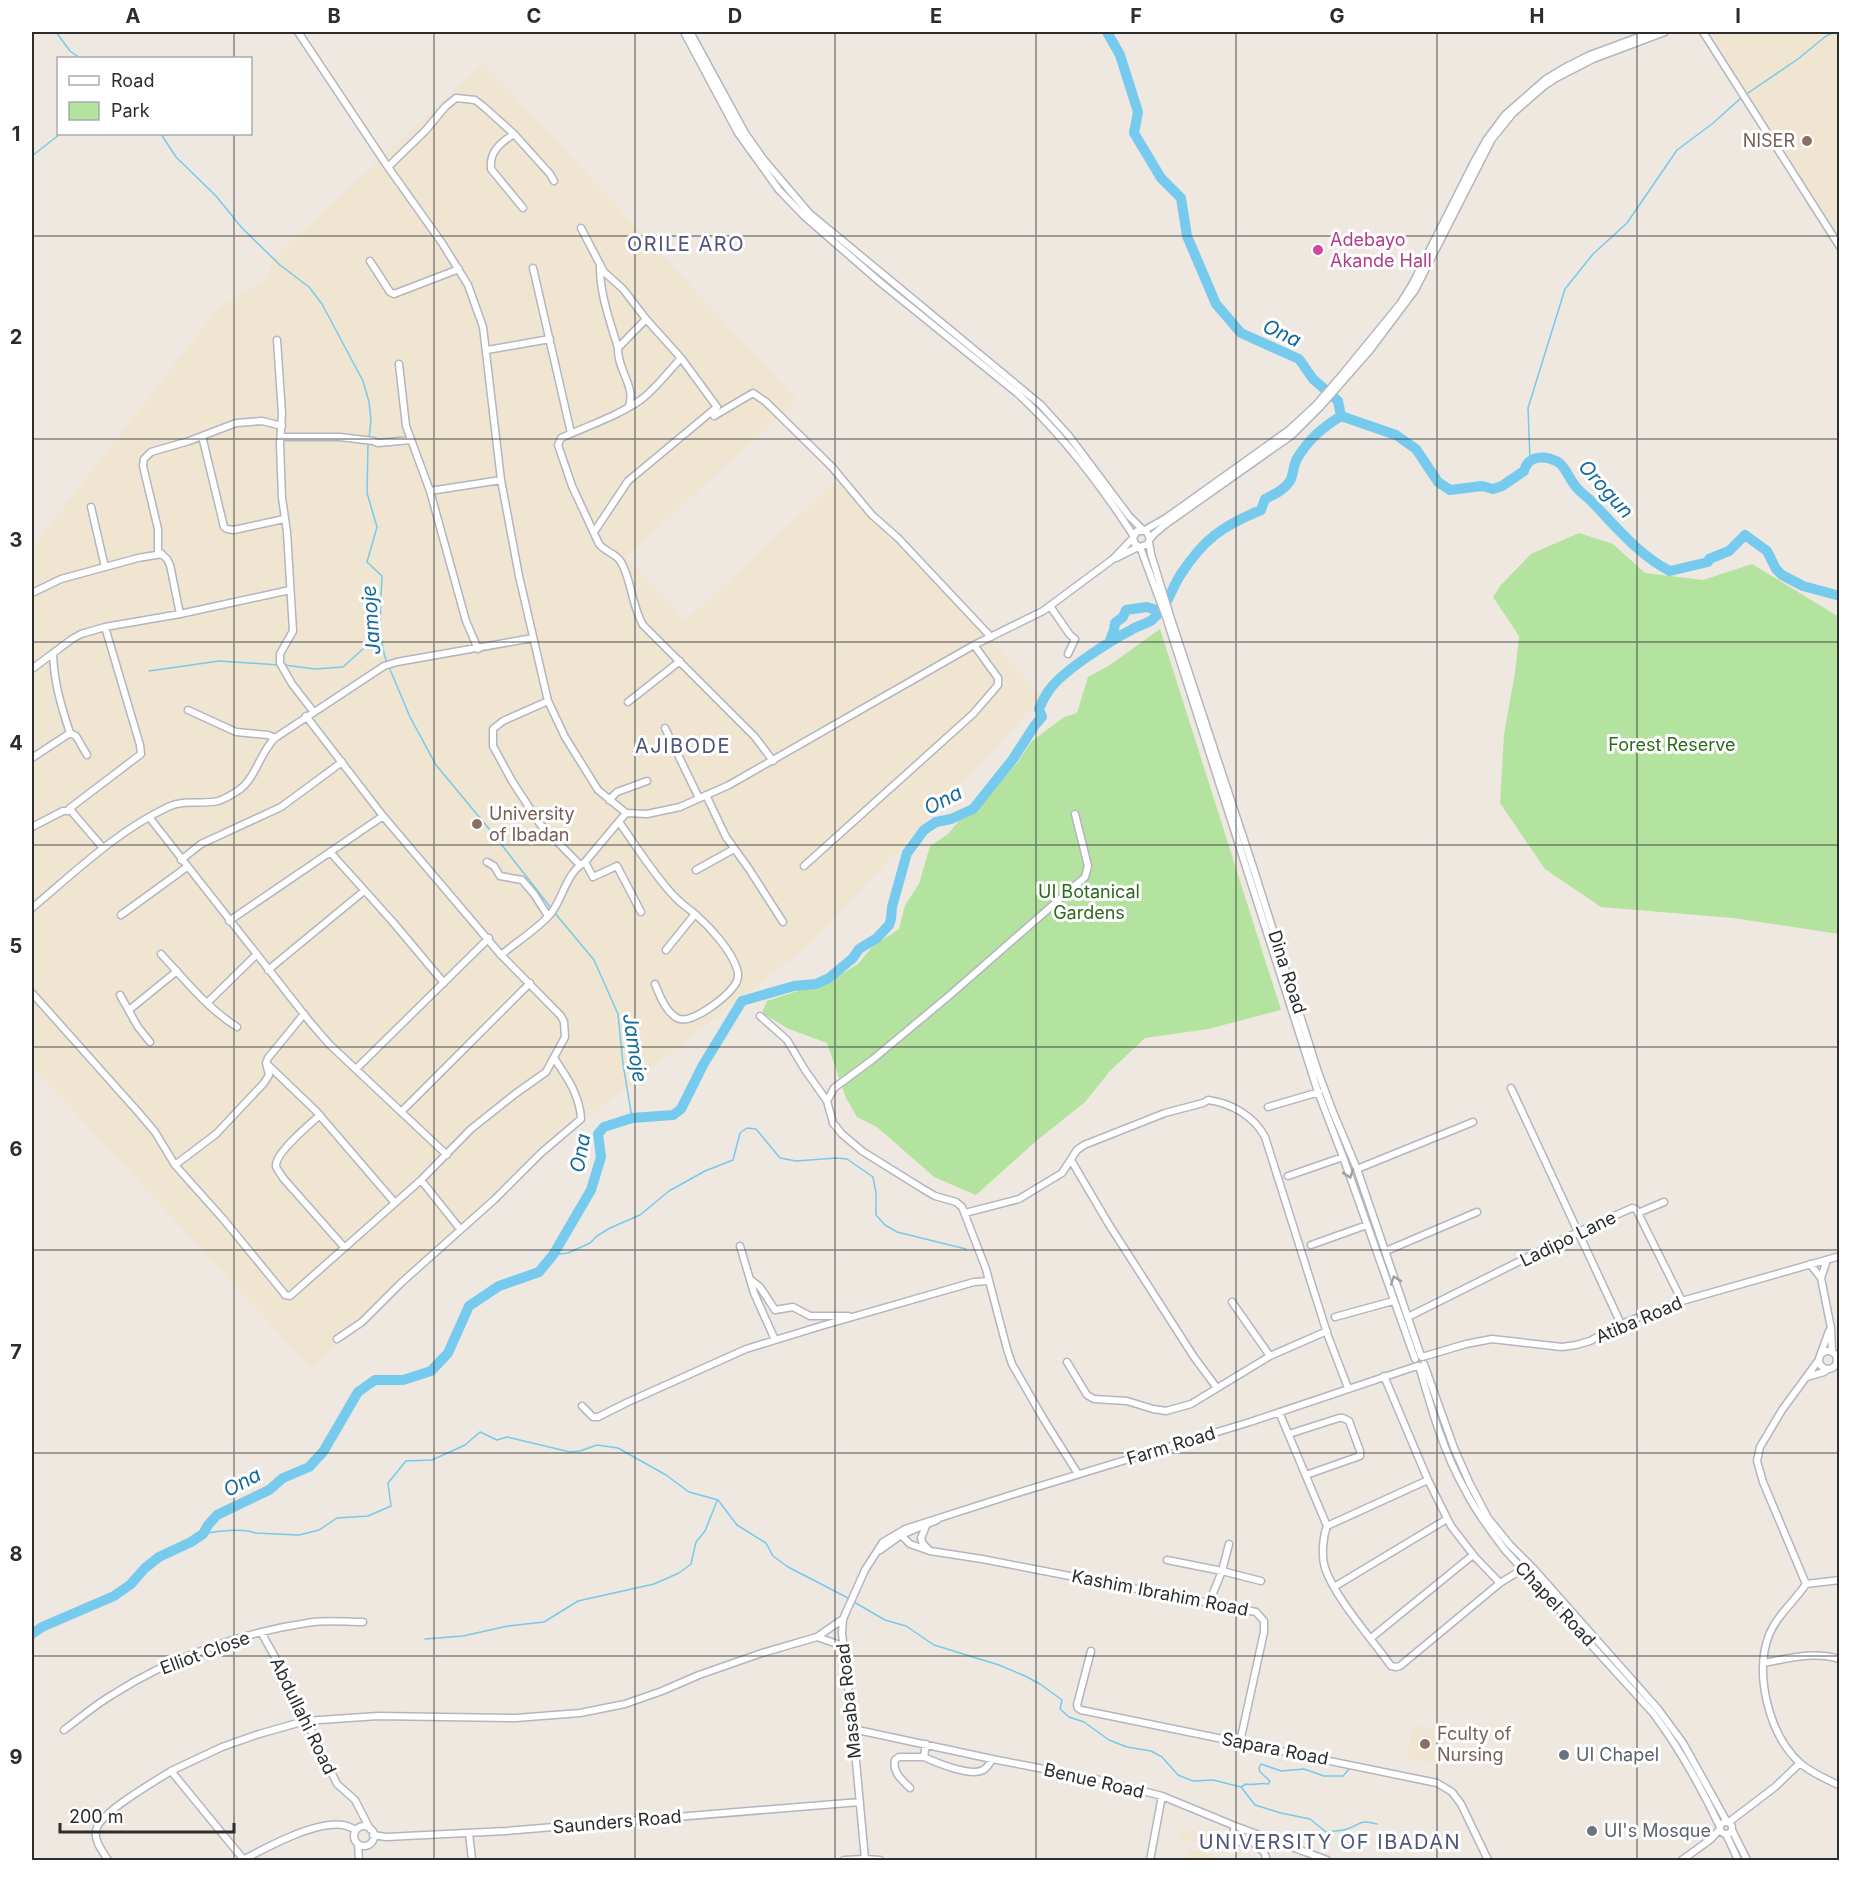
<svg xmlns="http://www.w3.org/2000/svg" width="1871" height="1892" font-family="Inter,sans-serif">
  <rect width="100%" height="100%" fill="#eee8e0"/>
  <path fill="#efe5d0" d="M1711,32h128v219z
    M484,63l313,337 -170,157 59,63 154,-142 203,219 -236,250 -223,173 -273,248 -279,-302v-518l187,-241 50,-29 3,-19z
    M1413,1725l30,5 -6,33 -30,-5z
    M1181,1832l37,4 -1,8 -37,-4z
    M1200,1848l3,1 4,4 7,1 -1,6h-26l1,-10 7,1z"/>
  <path fill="#b3e39e" d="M1579,533l34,11 32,29 58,7 49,-16 87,53v317l-106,-16 -132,-11 -56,-38 -45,-66 4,-69 11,-61 4,-37 -26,-39 8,-12 30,-31z
    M1160,629l121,381 -73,19 -63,9 -35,33 -25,31 -50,40 -59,53 -42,-18 -57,-50 -20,-10 -11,-19 -19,-55 -38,-14 -27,-16 5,-12 55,-18 18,-8 18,-11 15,-18 26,-17 6,-24 14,-21 11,-38 18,-12 16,-20 27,-22 27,-30 13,-20 33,-25 13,-4 11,-36 22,-12z"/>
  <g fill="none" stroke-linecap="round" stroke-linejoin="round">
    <path stroke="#76caed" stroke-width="1.5" d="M56,32l14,19 10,7
      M1745,95l53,-36 28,-23 9,-4
      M161,134l15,23 40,39 26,32 38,37 29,22 13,17 41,77 6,21 2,18 -2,19
      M32,156l28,-22
      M368,444l-1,49 10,34 -10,35 15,14c-1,28 -5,60 5,87
      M1530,460l-2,-52 37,-119 28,-35 34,-31 50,-73 35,-26 29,-26
      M284,665l31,4 28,-2 21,-19 18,3
      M389,667l21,50 26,48 54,65 61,78
      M149,671l70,-10 60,4
      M554,912l40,48 24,54 5,50 9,54
      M553,1255l15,-2 22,-10 7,-7 13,-8 30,-13 29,-24 36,-20 28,-11 7,-27 7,-5 9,1 24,29 16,3 41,-3 10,1 26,18 3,16v22l9,10 12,7 69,17
      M203,1534c13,-3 41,-6 52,-1l44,2 20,-5 18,-12 31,-2 23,-10 -3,-23 18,-22 26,-1 33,-15 15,-13 17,8 10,-3 63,15 10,-1 17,-6 21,3 48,27 23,17 29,8 19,25 29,18 7,13 15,11 62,32
      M854,1602l31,18 21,6 28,19 65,20 26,11 15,8 22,16 -2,9 9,8 15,5 25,18 18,7 24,4 11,6 16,18 15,6 20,-1 28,7 14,18 26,8 29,6 16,13c7,-1 15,-1 21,-3 15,-5 11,-10 30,-5
      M425,1639l38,-3 45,-10 36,-4 34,-21 76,-17 25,-11 12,-9 5,-22 9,-11 12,-30
      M1241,1787l5,-3c8,2 14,-2 22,0l2,-3 -10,-9 -1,-4 2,-4 20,7 23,-2 20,7h19l6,-7"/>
    <path stroke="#76caed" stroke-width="10" d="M1107,32l13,23 18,57 -4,21 27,45 20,20 6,38 29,68 25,29 58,26 14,20 25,22 3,15
      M1341,416l55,19 20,14 22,33 12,8 32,-4 11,3 9,-3 22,-15c4,-16 21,-16 34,-9 8,5 12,19 19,26 5,6 12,10 17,16 23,24 46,52 76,67l38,-9 1,-3 20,-8 16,-16 22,16 9,18 6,6 21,11 37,10
      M1109,643l5,-13 1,-7 8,-6 3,-7 21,-3 12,4
      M32,1634l10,-7 72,-31 17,-12 14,-16 14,-11 32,-15 12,-8 5,-9 9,-10 52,-25 14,-12 26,-11 14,-15 35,-60 17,-12h28l28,-9 17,-18 21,-47 30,-20 40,-14 14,-17 38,-65 10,-33 -3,-23 6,-7 28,-9 41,-3 8,-6 22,-44 39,-64 52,-15 22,-2 13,-6 24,-20 6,-9 18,-11 12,-13 2,-6 1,-12 15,-54 17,-23 12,-8 15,-3 22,-10 40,-50 22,-34 7,-8 -3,-8c3,-7 6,-14 11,-20 14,-19 60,-48 81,-59 6,-4 15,-6 21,-10 17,-15 18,-29 29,-46 23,-35 41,-48 80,-64l4,-11c10,-5 21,-10 26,-20 3,-7 2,-15 7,-22 12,-19 24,-29 43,-41"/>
    <defs>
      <path id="minor" d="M298,32l90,135 54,76 26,42 15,42 18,153 18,96 29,125 17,36 33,53 28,23 21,1 33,-7 49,-22 245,-140 69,-34 70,-52 20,-21 4,-7h9l4,7 -2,6 -8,3 -5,-3 -2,-6
        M684,32l54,101 41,57 25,26 77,67 136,110c45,41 83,91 116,142
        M690,32l55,101 19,27 45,53 232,192 28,31 60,80 14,14
        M1703,32l137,215
        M514,134c-14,9 -25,18 -23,35l32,39
        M388,167l38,-37 19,-23 11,-9 19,2 9,7 30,27 36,40 4,7
        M581,228l23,44 19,17 23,30 35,39 36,49 -89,74 -34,51
        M370,261l20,31 4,2 65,-25
        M600,264c-1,28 10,57 18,84
        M533,268l38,165
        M277,340l5,74 -2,30 2,54 5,34 6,99 -13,23v9l12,21 21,27
        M487,350l63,-11
        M681,358c-13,14 -24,29 -39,41 -24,17 -55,27 -81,39l-3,7 14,41 27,58c6,8 17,9 22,18 11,19 10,42 22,63l112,112 18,24
        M399,364l7,62 24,65 36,130 12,28
        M629,406c7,-20 -12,-36 -11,-58l28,-29
        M714,416l39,-23 13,9 66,65 40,48 26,23 93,99
        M202,436l22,91 3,2 7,1 50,-11
        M281,437h59l33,4 5,2 33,-3
        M430,491l71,-11
        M91,507l14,60
        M1145,530l21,-12 123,-88 27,-25 26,-30 58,-71 12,-19 61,-121 14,-25 18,-24 41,-36 18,-11 26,-13 62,-23
        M1150,539l4,-5 12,-10 126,-89 28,-28 50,-57 45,-60 77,-151 21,-26 31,-27 14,-9 35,-18 72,-27
        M1149,542l2,12 20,65 82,248 65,205 15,40 24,57 64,187
        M1140,547l27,73 151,472 25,65 72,202
        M1116,558l22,-11
        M32,593l29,-14 77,-21 24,-4
        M1050,606l20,29 5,4 -7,15
        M180,614l-10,-49 -3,-6 -9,-8v-22l-15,-63 1,-7 7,-7 38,-11 47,-18 26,-2 20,5
        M53,654c1,28 8,52 17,79
        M32,669l40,-30 9,-5 24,-7 75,-13 110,-24
        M548,701l-45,20 -10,8v17l19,35 28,43 40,41
        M628,702l52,-41
        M188,710l48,22 32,3 7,3
        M306,716l77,100
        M665,728l34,70
        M32,758l38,-25 6,3 11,19
        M706,795l20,42 23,32 34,53
        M609,800l8,-8 30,-11
        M70,808l71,-54 -1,-9 -35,-118
        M1075,814l13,52 -3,11 -135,118 -78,65 -38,28 -7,13 6,22 9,11 20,17 61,38 12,7 21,6 6,5 24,62 21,80 5,15 31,54 35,56
        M149,817l161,205 19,22 118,111
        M619,822c18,25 34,52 55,74 6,7 14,12 21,18 15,13 36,36 42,55 2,6 1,12 -3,17 -8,11 -43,40 -57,32 -12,-7 -17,-22 -22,-34
        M32,827l31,-16h5l2,-3 3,5 30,35
        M330,852l62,69 52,62
        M181,860l20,-16 80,-37 61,-45
        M487,862l7,4 6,10 22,4 12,14 14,22
        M585,862l8,15 24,-11 24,46
        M804,866l169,-152 25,-29v-7l-24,-33
        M696,870l38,-21
        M32,908c43,-36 85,-77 136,-101 16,-8 34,-2 50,-6 7,-2 15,-7 21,-11 17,-12 21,-38 36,-52l109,-72 13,-4 136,-24
        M121,915l66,-48
        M666,950l29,-36
        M161,954c24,26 46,54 76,73
        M501,955c13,-11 42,-30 51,-43 11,-15 15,-40 33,-50l41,-49
        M268,970l96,-79
        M32,993l107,120 16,19 20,33 49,55 59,72 2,3 5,1 131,-116 50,-51 44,-35 31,-22 19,-35 -1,-15 -3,-6 -60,-61 -118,-139 -154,105
        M120,995l18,32 12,15
        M207,1003l49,-48
        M129,1010l48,-39
        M760,1016l27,24 18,30 22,31
        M267,1064l49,47 79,92
        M356,1069l133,-131
        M1511,1088l110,236
        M1268,1107l51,-15
        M401,1112l129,-129
        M320,1115c-10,9 -45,38 -44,51 1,4 5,8 7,12l61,69
        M1071,1160l37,63 86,134 23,31
        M175,1165l41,-31 48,-51 5,-8 -3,-12 2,-5 36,-44
        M1357,1169l116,-47
        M1288,1176l55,-19
        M421,1180l39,49
        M965,1213l54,-14 43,-26 15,-23 7,-5 81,-32 38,-10 5,-3c23,3 46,16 57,37l63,199 20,52
        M1638,1213l26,-11
        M1311,1245l56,-20
        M740,1246l14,47 21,47
        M1386,1251l91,-39
        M1810,1264l11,14 10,50 1,24
        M1821,1278l6,-18
        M750,1279l10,8 15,23 18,-3 17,9h38
        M1232,1302l38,54
        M1335,1317l58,-16
        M1408,1317l170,-85 54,-24 4,1 46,92
        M337,1339l25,-17 39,-39 94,-84 46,-46 40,-34c-1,-23 -14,-42 -27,-61
        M1819 1360a9 9 0 1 1 18 0a9 9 0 1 1-18 0Z
        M1821,1353l8,-22
        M1422,1357l44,-13 26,-5 70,8 14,-2 14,-4 31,-17 61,-23 158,-45
        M1067,1362l20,33 7,4 33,2 26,8 13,2 25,-7 79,-48 57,-25
        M1424,1364l30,84 16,36 18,34 22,27 23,23 125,141 25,34 44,79
        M1419,1366c12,41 24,85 45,122 11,22 26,42 41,62l148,163c27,36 48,74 67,114
        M1384,1376l44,104 23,46 24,31 25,26
        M1807,1377l17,-5 4,-3
        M582,1406l11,11h5l30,-15 118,-53 75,-23 153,-44 15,-1
        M1279,1412l48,114c-4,11 -6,29 -2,42 10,30 47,71 66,98l5,1 4,-1 100,-83 26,-16
        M1289,1434l50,-16h4l6,3 11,30v5l-54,19
        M926,1526l-5,12 2,6 7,7
        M1327,1526l101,-46
        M901,1535l9,9 20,7 52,8 274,53 8,9v11l-24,110
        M880,1550l21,-15 36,-15
        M1167,1560l55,11 39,10
        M1840,1580l-34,4c-11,17 -29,31 -37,51 -15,39 0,100 31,128 11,10 27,16 40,23
        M1806,1584l-43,-102 -6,-21 3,-14 22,-37 36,-49
        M1334,1587l113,-68
        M1209,1603l13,-32 7,-27
        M261,1632l20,36 56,116 18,16 15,29
        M817,1637l26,9
        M1371,1638l102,-83
        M1091,1651l-14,54 1,3 3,2 356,73 15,9 9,12 27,56
        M1764,1663c26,-5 50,-12 76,-4
        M853,1729l139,30 104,20 66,17 73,30 92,34
        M64,1730c16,-12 31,-25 48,-35 59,-38 131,-63 201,-73 16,-2 34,0 50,0
        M926,1744l-2,13c13,6 47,20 59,13 4,-2 7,-7 9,-11
        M910,1788c-8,-8 -18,-16 -15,-28l4,-3h25
        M1720 1828a6 6 0 1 1 12 0a6 6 0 1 1-12 0Z
        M1729,1822l46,-35 25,-24
        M1235,1826c-3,8 -1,11 5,16l10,-2
        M354 1836a10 10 0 1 1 20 0a10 10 0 1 1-20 0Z
        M1732,1830l15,30
        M469,1833l3,27
        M1726,1834l12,26
        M373,1835l13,2 120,-6 354,-29
        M1250,1840l14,12 3,8
        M358,1844l1,16
        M865,1859l-12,-130 -11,-96 1,-14 22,-49 18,-28 22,-13 106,-34 239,-73 167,-56
        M108,1860c-5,-8 -14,-19 -12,-29 2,-18 60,-50 75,-60
        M243,1860c24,-13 72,-39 100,-35 5,1 9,3 13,5
        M244,1860l-73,-89 51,-24 37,-13 46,-13 73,-5 138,2 64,-5 45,-9 37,-13 37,-16 63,-22 55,-16 26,-18
        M844,1860l21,-1 15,1
        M1150,1860l12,-64
        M1682,1860l29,-21 9,-10"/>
    </defs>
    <use href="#minor" stroke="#b3b5c0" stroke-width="9"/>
    <use href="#minor" stroke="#fff" stroke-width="6"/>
  </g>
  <defs><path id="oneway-chevron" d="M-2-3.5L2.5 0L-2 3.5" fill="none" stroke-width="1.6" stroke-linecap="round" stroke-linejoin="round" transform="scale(1.5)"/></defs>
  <g stroke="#a0a0a0">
    <use href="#oneway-chevron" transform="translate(1349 1174) rotate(71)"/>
    <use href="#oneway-chevron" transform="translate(1395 1280) rotate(-109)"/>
  </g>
  <path fill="none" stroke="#2d2d2d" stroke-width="1.5" stroke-opacity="0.55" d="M234,32v26M434,32v1828M635,32v1828M835,32v1828M1036,32v1828M1236,32v1828M1437,32v1828M1637,32v1828M234,134v1726M32,236h1808M32,439h1808M32,642h1808M32,845h1808M32,1047h1808M32,1250h1808M32,1453h1808M32,1656h1808"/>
  <g fill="#8d6e63" stroke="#fff" stroke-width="2">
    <circle cx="1807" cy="141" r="6"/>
    <circle cx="477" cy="824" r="6"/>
    <circle cx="1425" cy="1744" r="6"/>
  </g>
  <circle fill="#d1479c" stroke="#fff" stroke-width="2" cx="1318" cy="250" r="6"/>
  <g fill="#6b7280" stroke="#fff" stroke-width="2">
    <circle cx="1564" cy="1755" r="6"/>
    <circle cx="1592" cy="1831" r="6"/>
  </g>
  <g text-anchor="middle" stroke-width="6" stroke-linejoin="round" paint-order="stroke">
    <g font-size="18" fill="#785e54" stroke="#fff" text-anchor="start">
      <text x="1795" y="147" text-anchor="end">NISER</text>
      <text x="489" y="820">University<tspan x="489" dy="21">of Ibadan</tspan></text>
      <text x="1437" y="1740">Fculty of<tspan x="1437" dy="21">Nursing</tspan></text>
    </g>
    <g font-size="18" fill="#b23c85" stroke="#fff" text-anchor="start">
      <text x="1330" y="246">Adebayo<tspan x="1330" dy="21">Akande Hall</tspan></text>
    </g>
    <g font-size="18" fill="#2b6a1c" stroke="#fff">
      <text x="1672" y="751">Forest Reserve</text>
      <text x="1089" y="898">UI Botanical<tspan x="1089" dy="21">Gardens</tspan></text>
    </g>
    <g font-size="18" fill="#2d2d2d" stroke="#fff">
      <text transform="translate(1287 972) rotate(72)" y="6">Dina Road</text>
      <text transform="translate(1568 1239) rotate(-26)" y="6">Ladipo Lane</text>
      <text transform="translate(1639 1320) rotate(-23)" y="6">Atiba Road</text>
      <text transform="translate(1171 1446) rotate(-17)" y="6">Farm Road</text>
      <text transform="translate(1160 1593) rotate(11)" y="6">Kashim Ibrahim Road</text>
      <text transform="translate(1555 1604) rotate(47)" y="6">Chapel Road</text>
      <text transform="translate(205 1653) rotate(-20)" y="6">Elliot Close</text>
      <text transform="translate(849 1701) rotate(-96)" y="6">Masaba Road</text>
      <text transform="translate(303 1716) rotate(64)" y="6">Abdullahi Road</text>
      <text transform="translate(1275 1749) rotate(11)" y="6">Sapara Road</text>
      <text transform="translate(1094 1781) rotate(13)" y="6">Benue Road</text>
      <text transform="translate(617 1822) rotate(-5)" y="6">Saunders Road</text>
    </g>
    <g font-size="18" fill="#5b616d" stroke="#fff" text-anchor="start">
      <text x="1576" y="1761">UI Chapel</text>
      <text x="1604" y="1837">UI's Mosque</text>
    </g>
    <g font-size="20" letter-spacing="1.5" fill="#4d557d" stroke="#fff">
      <text x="686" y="251">ORILE ARO</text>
      <text x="683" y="753">AJIBODE</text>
      <text x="1330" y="1849">UNIVERSITY OF IBADAN</text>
    </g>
    <g font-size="20" font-style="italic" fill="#10699d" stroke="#fff">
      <text transform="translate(1282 333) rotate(25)" y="7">Ona</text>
      <text transform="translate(1606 489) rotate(48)" y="7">Orogun</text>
      <text transform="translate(371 620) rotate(-94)" y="7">Jamoje</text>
      <text transform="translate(943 800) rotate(-27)" y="7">Ona</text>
      <text transform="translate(635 1048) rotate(81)" y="7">Jamoje</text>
      <text transform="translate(580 1153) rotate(-80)" y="7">Ona</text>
      <text transform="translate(242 1482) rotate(-28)" y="7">Ona</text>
    </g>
  </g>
  <rect width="1871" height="1892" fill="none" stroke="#ffffff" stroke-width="66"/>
  <rect x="57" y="57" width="195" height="78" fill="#ffffff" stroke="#ababab" stroke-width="1.5"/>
  <rect x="69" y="76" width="30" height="9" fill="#ffffff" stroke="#ababab" stroke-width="1.5"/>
  <text x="111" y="87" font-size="18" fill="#2d2d2d">Road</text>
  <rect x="69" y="102" width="30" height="18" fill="#b3e39e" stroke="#ababab" stroke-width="1.5"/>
  <text x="111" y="117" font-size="18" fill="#2d2d2d">Park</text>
  <path d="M60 1823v9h174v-9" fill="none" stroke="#2d2d2d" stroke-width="3"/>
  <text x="69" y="1823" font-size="18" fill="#2d2d2d" stroke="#ffffff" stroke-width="4.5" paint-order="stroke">200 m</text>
  <rect x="33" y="33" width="1805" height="1826" fill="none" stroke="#2d2d2d" stroke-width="2"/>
  <g font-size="20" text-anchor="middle" font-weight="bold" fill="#2d2d2d">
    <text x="133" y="23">A</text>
    <text x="334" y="23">B</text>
    <text x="534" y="23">C</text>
    <text x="735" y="23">D</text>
    <text x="936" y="23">E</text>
    <text x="1136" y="23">F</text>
    <text x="1337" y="23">G</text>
    <text x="1537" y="23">H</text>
    <text x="1738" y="23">I</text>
    <text x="16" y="141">1</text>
    <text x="16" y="344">2</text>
    <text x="16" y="547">3</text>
    <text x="16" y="750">4</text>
    <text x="16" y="953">5</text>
    <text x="16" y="1156">6</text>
    <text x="16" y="1359">7</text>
    <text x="16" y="1561">8</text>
    <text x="16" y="1764">9</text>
  </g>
</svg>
